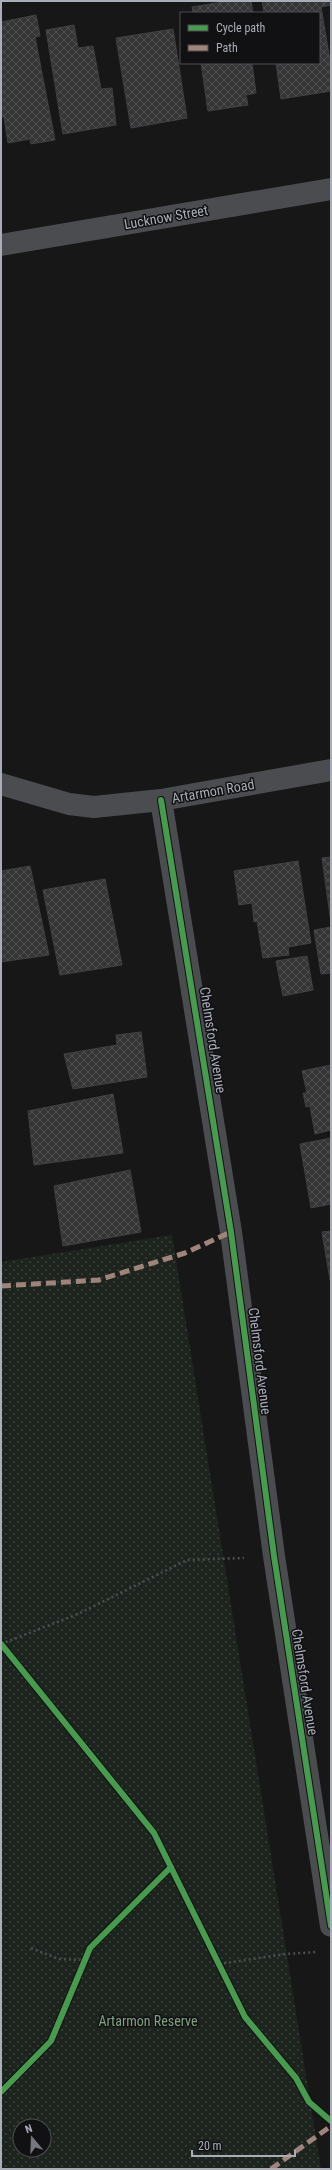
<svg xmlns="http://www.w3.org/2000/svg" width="332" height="2170" font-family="'Roboto Condensed',sans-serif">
  <defs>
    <pattern id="park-dots" width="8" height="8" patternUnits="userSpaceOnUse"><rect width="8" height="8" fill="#1d241e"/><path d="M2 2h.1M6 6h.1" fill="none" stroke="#3b413d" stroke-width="1.8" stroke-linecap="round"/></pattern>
    <pattern id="building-cross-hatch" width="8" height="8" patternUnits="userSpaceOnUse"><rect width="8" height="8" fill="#353536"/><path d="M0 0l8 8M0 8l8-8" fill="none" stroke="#4f5051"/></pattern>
  </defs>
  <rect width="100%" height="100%" fill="#171717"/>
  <path fill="url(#park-dots)" fill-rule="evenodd" d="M172,1235l149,934h-320v-907zM20,2126h24v24h-24z"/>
  <path fill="url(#building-cross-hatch)" stroke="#3f4043" d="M229,1h22l2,12h-60l-1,-6z
    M262,1h69v4l-10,2 10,59v25l-50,8 -5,-36h43v-50h-55z
    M36,15l4,21 -5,1 20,103 -24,4 -1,-5 -22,4 -4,-26h-3v-95z
    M74,25l4,23 15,-2 8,43 11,-1 4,37 -53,9 -17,-104z
    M173,29l14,89 -56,10 -15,-90z
    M201,63h51l4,30 -10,2 2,10 -40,6z
    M331,857v66l-9,-65z
    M298,861l13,82 -23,4 1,8 -26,3 -6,-37 -3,1 -2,-19 -13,2 -5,-34z
    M30,866l19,89 -48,7v-91z
    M105,879l17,86 -62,10 -17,-85z
    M331,927v46l-10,1 -7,-44z
    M307,956l6,34 -30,6 -7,-35z
    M141,1032l6,45 -74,12 -9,-35 53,-9 -1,-10z
    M331,1065v65l-16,4 -5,-28 -4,1 -3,-14h4l-5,-22z
    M113,1094l10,59 -89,12 -6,-54z
    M331,1138v66l-20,4 -11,-64z
    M130,1170l11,62 -78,14 -9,-60z
    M331,1231v49h-1l-8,-48z"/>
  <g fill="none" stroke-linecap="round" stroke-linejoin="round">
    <path stroke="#4d4e52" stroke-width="2.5" stroke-dasharray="2 3" stroke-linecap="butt" d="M1,1644l77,-30 109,-54 57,-2
      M31,1948l28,11 26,1
      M219,1964l67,-10 31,-2"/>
    <path stroke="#4b4c50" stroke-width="22" d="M1,245l330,-56
      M1,784l68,20 25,3 67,-7 170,-30
      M161,800l70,432 43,324 57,370"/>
    <path stroke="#a18479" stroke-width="5" stroke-dasharray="10 5" stroke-linecap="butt" d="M1,1286l98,-6 86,-27 46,-21
      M271,2169l60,-43"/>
    <defs>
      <path id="cycleway" d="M161,800l70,432 43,324 57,370
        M1,1644l153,189 91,184 51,61 13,24 22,19
        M1,2092l50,-51 39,-93 81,-81"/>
    </defs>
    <use href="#cycleway" stroke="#111113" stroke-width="8"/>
    <use href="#cycleway" stroke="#469c4c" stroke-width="6"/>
  </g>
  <g text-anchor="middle" stroke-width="3" stroke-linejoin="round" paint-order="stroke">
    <g font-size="14" fill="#a8adb8" stroke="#111113">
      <text transform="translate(166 217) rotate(-10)" y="5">Lucknow Street</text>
      <text transform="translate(213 791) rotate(-10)" y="5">Artarmon Road</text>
      <text transform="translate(213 1040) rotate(81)" y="5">Chelmsford Avenue</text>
      <text transform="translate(260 1361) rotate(83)" y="5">Chelmsford Avenue</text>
      <text transform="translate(305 1682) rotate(81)" y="5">Chelmsford Avenue</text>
    </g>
    <g font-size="14" fill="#7fa381" stroke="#111113">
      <text x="148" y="2026">Artarmon Reserve</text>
    </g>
  </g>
  <rect width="332" height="2170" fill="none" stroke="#a8adb8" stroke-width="4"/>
  <rect x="180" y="12" width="140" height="52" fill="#111113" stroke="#4d4f55"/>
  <rect x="188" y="25" width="20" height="6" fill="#469c4c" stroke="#4d4f55"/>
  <text x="216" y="32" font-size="12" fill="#a8adb8">Cycle path</text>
  <rect x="188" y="45" width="20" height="6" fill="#a18479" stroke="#4d4f55"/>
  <text x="216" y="52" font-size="12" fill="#a8adb8">Path</text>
  <g transform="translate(32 2138) rotate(341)"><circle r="19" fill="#111113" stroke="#4d4f55"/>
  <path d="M0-3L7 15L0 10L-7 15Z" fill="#757880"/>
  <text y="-6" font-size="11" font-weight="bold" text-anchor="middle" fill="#a8adb8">N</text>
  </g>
  <path d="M192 2150v6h103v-6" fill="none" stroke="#a8adb8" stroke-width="2"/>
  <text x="198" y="2150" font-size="12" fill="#a8adb8" stroke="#111113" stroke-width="3" paint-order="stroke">20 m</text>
</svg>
